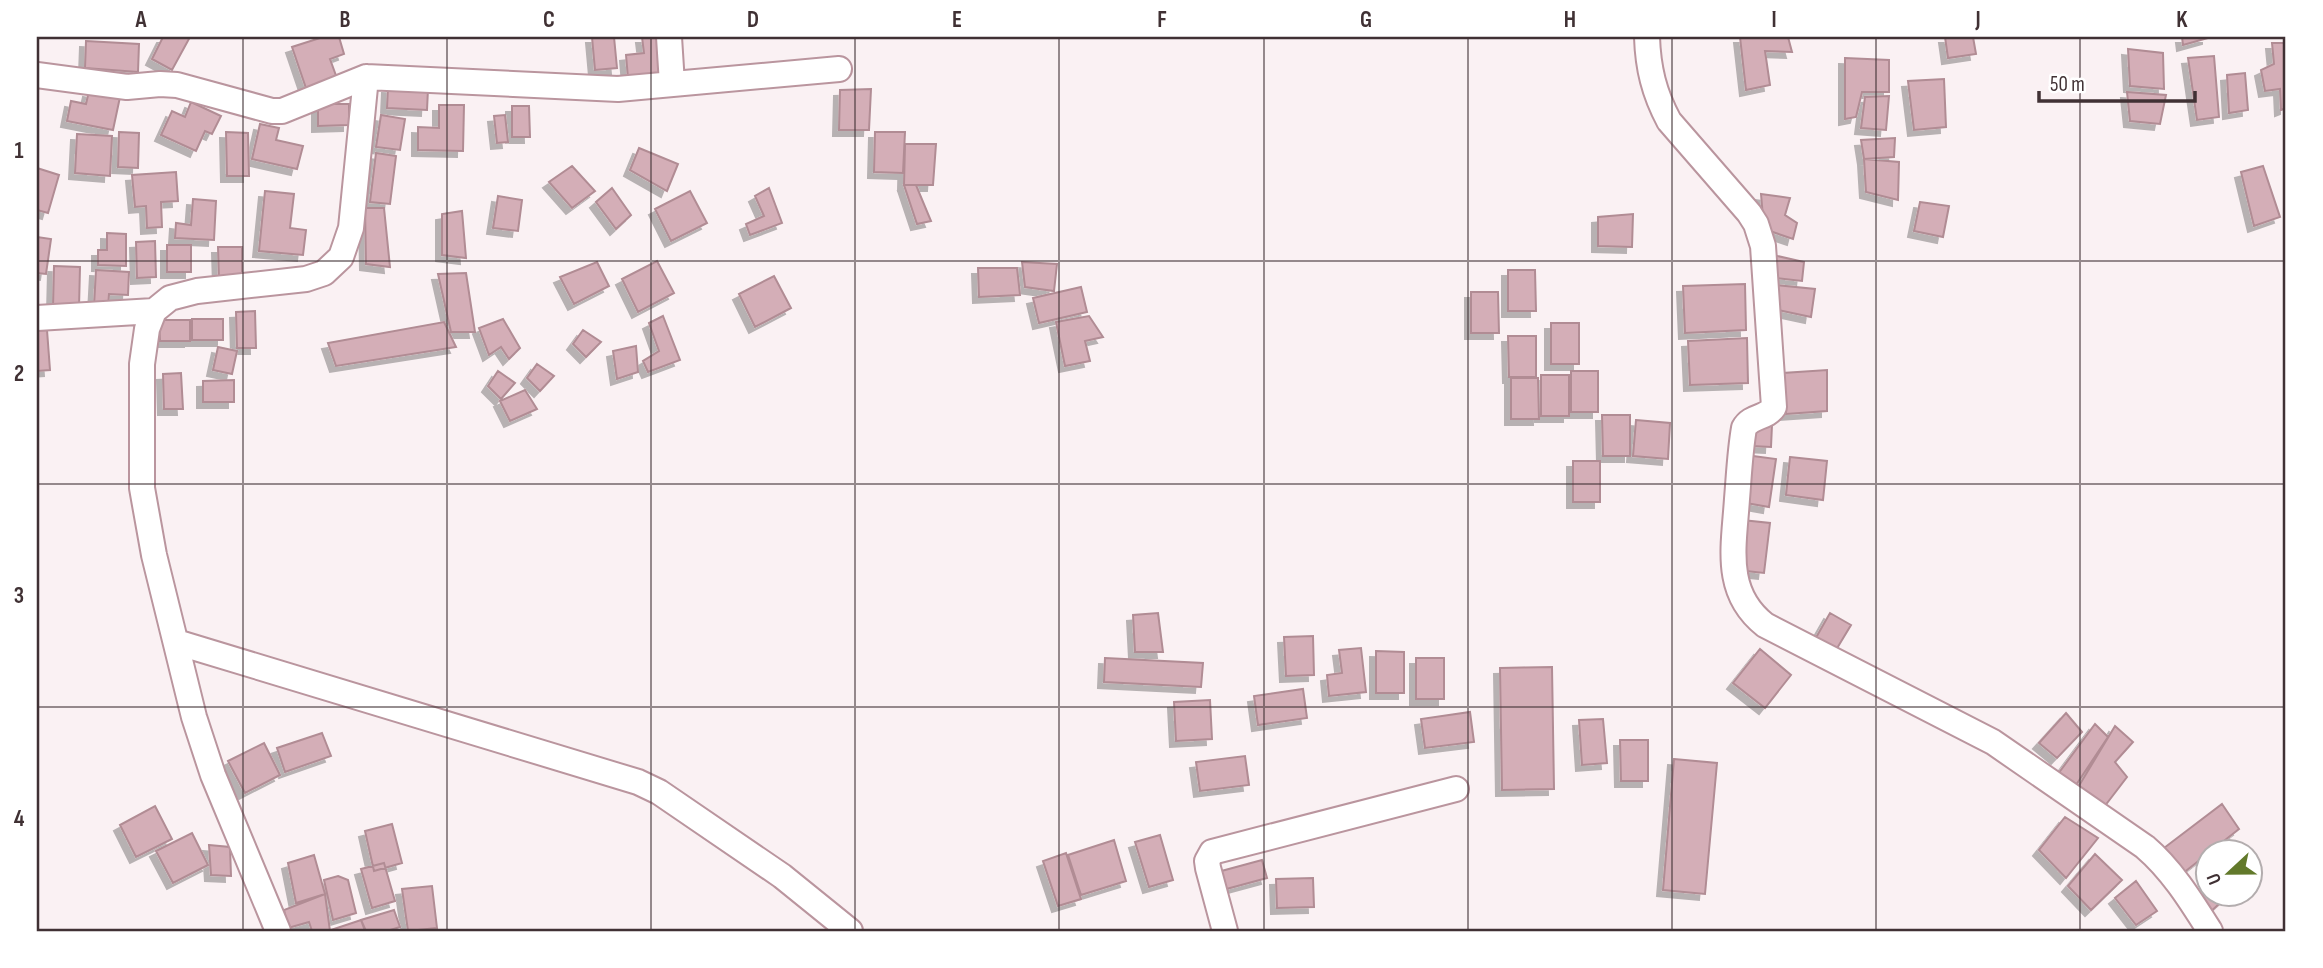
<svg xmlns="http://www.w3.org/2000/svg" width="2323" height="968" font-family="'Sofia Sans Condensed',sans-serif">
  <defs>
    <filter id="shadow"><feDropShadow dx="-6" dy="6" stdDeviation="0" flood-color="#0004"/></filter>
  </defs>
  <rect width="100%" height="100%" fill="#faf1f3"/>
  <path fill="#d4aeb7" stroke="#b18c94" stroke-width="2" filter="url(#shadow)" d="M163,37h27l-18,33 -20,-11z
    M323,37h16l5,17 -14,5 8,22 -31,10 -15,-44z
    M592,37h22l3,31 -22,2z
    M642,37h19l4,37 -37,4 -2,-23 18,-2z
    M1740,37h48l4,15 -27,-1 5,34 -24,5z
    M1945,37h28l3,17 -28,4z
    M2182,37h26v1l-25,7z
    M86,41l53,3 -1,28 -53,-4z
    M2272,43h14v65l-5,2 -1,-21 -15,2 -4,-21 13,-6z
    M2128,49l35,4 1,36 -34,-3z
    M2214,56l5,61 -22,3 -9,-62z
    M1845,58l44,2v32h-27l-6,25 -11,2z
    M2245,73l3,37 -19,3 -2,-38z
    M1944,79l2,48 -32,3 -6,-49z
    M388,87l40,2 -1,21 -40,-2z
    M871,89l-2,41h-30l1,-40z
    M89,91l31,6 -7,33 -46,-9 4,-20 15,3z
    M2127,92l39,3 -6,29 -30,-3z
    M1889,96l-3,34 -25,-2 4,-31z
    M191,102l30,14 -9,18 -7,-3 -9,20 -35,-16 11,-24 13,6z
    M318,104h31v21l-31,1z
    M439,105h25l-1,46 -45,-1v-23l21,1z
    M512,106h17l1,31h-18z
    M381,115l24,4 -5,31 -24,-3z
    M505,115l3,27 -11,1 -3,-27z
    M260,124l19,4 -3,12 27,6 -6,23 -45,-10z
    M119,132l20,1 -1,35 -20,-1z
    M226,132l22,1 1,43h-22z
    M875,132h30l-2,41 -29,-1z
    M77,134l35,2 -2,40 -35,-3z
    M1895,138l-1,19 -30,2 -3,-19z
    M905,144h31l-3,41h-29z
    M639,148l39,16 -11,27 -37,-21z
    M376,153l20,3 -6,48 -20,-2z
    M1864,159l35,3 -1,38 -32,-8z
    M572,166l23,25 -23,17 -23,-26z
    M2263,166l17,51 -26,9 -13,-54z
    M37,168l22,7 -11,38 -11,-3z
    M176,172l2,29 -17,1 1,25 -15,1 -1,-22 -11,1 -3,-32z
    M904,185h12l15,36 -14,3z
    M612,188l19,27 -15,14 -20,-27z
    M769,188l13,35 -32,12 -4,-11 18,-8 -9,-20z
    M265,191l29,3 -4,34 16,2 -3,25 -44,-4z
    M690,191l17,32 -36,18 -16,-32z
    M1761,194l29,4 -5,17 12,8 -4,16 -29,-10z
    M498,196l24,4 -4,31 -25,-3z
    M193,199l23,2 -2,39 -39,-2 1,-15 15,2z
    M1920,202l29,4 -6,31 -29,-6z
    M365,208h19l6,59 -24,-3z
    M462,211l4,47 -24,-3v-41z
    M1633,214l-1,33 -34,-1v-29z
    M107,233l19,1v32l-28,-1v-15h9z
    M37,237l14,2 -5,35 -9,-1z
    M155,241l1,36 -19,1 -1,-36z
    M167,245h24v27h-24z
    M218,247h24v32h-23z
    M1773,255l31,7 -2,19 -26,-3z
    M657,261l17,32 -36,19 -16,-33z
    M597,262l12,24 -35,18 -14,-27z
    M1022,262l35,2 -3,27 -29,-4z
    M54,266l26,1 -1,41 -26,-1z
    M978,268h39l3,27 -41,2z
    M96,270l33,2 -1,23 -19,-1 -1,13 -14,-1z
    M1508,270h27l1,41h-28z
    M466,273l9,59h-24l-13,-58z
    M774,276l17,32 -36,19 -16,-33z
    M1745,284l1,46 -61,3 -2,-47z
    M1776,285l39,4 -4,28 -33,-7z
    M1081,287l6,25 -48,11 -6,-25z
    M1471,292h27l1,41h-28z
    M255,311l1,37h-19l-1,-36z
    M663,316l17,44 -32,12 -5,-11 16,-10 -10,-28z
    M1089,316l14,21 -18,4 5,20 -25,5 -9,-44z
    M192,319h31v21h-31z
    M503,319l17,29 -11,11 -8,-12 -12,8 -10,-27z
    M159,320h31v21h-30z
    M444,322l12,25 -120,19 -8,-23z
    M1551,323h28v41h-28z
    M47,330l3,40 -13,1v-40z
    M583,330l18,12 -15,15 -13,-13z
    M1508,336h28v41h-27z
    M1747,338l1,45 -58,2 -2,-44z
    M636,346l2,26 -21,7 -4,-28z
    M218,347l19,4 -5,23 -19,-4z
    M537,364l17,12 -14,15 -13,-13z
    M1827,370v41l-41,3 -3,-41z
    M498,371l17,12 -14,16 -13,-13z
    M1571,371h27v41h-27z
    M181,373l2,36h-19l-1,-35z
    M1541,375h28v41h-28z
    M1511,378h27l1,41h-28z
    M234,380v22h-31v-21z
    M525,390l12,19 -27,12 -10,-20z
    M1602,415h28v41h-27z
    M1636,420l34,3 -2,36 -35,-3z
    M1752,424l20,1 -1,22 -20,-1z
    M1753,456l23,3 -7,48 -23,-4z
    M1790,457l37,4 -4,39 -37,-5z
    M1573,461h27v41h-27z
    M1742,520l28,3 -6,50 -27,-3z
    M1158,613l5,39h-28l-2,-37z
    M1830,613l21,12 -18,30 -20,-12z
    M1313,636l1,39 -28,1 -2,-39z
    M1361,648l5,44 -37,4 -2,-21 15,-2 -3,-23z
    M1760,649l31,26 -26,33 -32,-25z
    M1376,651l28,1v41h-28z
    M1105,658l98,5 -2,24 -97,-5z
    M1416,658h28v41h-28z
    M1552,667l2,122 -52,1 -2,-122z
    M1303,689l4,29 -49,7 -4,-29z
    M1210,700l2,39 -36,2 -2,-39z
    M1470,712l4,30 -49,6 -4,-29z
    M2066,713l16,19 -25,26 -18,-15z
    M1603,719l4,44 -25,2 -3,-45z
    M2095,724l13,13 -34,51 -16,-14z
    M2115,726l18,16 -18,20 12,15 -26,34 -27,-17z
    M322,733l9,23 -46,16 -8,-24z
    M1620,740h28v41h-27z
    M264,743l16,32 -35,18 -17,-32z
    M1245,756l4,29 -49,6 -4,-29z
    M1674,759l43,4 -12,131 -42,-4z
    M2222,804l17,25 -57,45 -22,-23z
    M155,806l17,33 -36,18 -16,-32z
    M2065,817l33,21 -32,40 -27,-28z
    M392,824l10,39 -28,8 -9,-40z
    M192,833l16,32 -35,18 -17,-32z
    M1160,835l13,45 -24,7 -14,-45z
    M1114,840l12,41 -45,14 -13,-40z
    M209,845l21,2 1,29 -20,-1z
    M1066,853l15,46 -23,7 -15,-45z
    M2095,854l27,26 -31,30 -23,-24z
    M314,855l11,39 -29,9 -8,-40z
    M1262,860l5,18 -48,13 -5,-18z
    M384,863l11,38 -23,7 -11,-39z
    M338,876l10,4 8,33 -23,7 -9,-40z
    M1313,878l1,29 -37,1 -1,-29z
    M2136,881l21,30 -21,14 -21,-27z
    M432,886l5,42 -29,3 -6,-42z
    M2208,891v3h22l-22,20 -11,-13z
    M325,894l5,37h-18l-3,-9 -21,6 -4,-18z
    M394,910l6,17 -13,4h-21l-5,-11z
    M361,920l4,11h-37z"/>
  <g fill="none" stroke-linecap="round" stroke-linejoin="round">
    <defs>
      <path id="minor" d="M669,37l3,47
        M1647,37c1,31 7,56 22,84l80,92 7,11 7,22 11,161c-8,12 -23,8 -30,21 -4,23 -5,47 -7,71 -3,47 -14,93 28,126l228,117 152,105c27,23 46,54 65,84
        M37,75l90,12 33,-3 17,1 95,26h10l84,-34 252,12 221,-20
        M37,318l117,-7
        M176,642l462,140 21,10 123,84 68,55
        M278,931l-65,-156 -19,-58 -40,-162 -12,-67v-124l5,-35 7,-18 16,-13 27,-7 109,-12 18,-6 17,-16 10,-29 15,-151
        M1225,931l-17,-63 -1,-7 5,-9 244,-63"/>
    </defs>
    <use href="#minor" stroke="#ba959e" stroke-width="28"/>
    <use href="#minor" stroke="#fff" stroke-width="24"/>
  </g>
  <path fill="none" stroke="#403134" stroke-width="2" stroke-opacity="0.55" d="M243,37v894M447,37v894M651,37v894M855,37v894M1059,37v894M1264,37v894M1468,37v894M1672,37v894M1876,37v894M2080,37v894M37,261h2249M37,484h2249M37,707h2249"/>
  <rect width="2323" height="968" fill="none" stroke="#ffffff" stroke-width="77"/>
  <g transform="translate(2229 873) rotate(248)"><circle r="33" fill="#ffffff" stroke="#b3adae" stroke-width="2"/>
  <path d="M0-5L12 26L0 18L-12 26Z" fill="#62792b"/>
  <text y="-10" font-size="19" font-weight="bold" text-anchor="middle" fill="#403134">U</text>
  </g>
  <path d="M2039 91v10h156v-10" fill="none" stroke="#403134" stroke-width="3.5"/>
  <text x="2050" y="91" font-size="21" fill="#403134" stroke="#ffffff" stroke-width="5" paint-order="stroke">50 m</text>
  <rect x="38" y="38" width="2246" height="892" fill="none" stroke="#403134" stroke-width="2.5"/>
  <g font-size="23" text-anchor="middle" font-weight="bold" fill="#403134">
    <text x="141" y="27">A</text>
    <text x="345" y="27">B</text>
    <text x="549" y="27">C</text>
    <text x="753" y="27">D</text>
    <text x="957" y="27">E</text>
    <text x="1162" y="27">F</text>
    <text x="1366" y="27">G</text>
    <text x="1570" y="27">H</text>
    <text x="1774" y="27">I</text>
    <text x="1978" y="27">J</text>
    <text x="2182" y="27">K</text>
    <text x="19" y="158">1</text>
    <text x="19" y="381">2</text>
    <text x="19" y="603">3</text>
    <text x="19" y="826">4</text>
  </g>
</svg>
